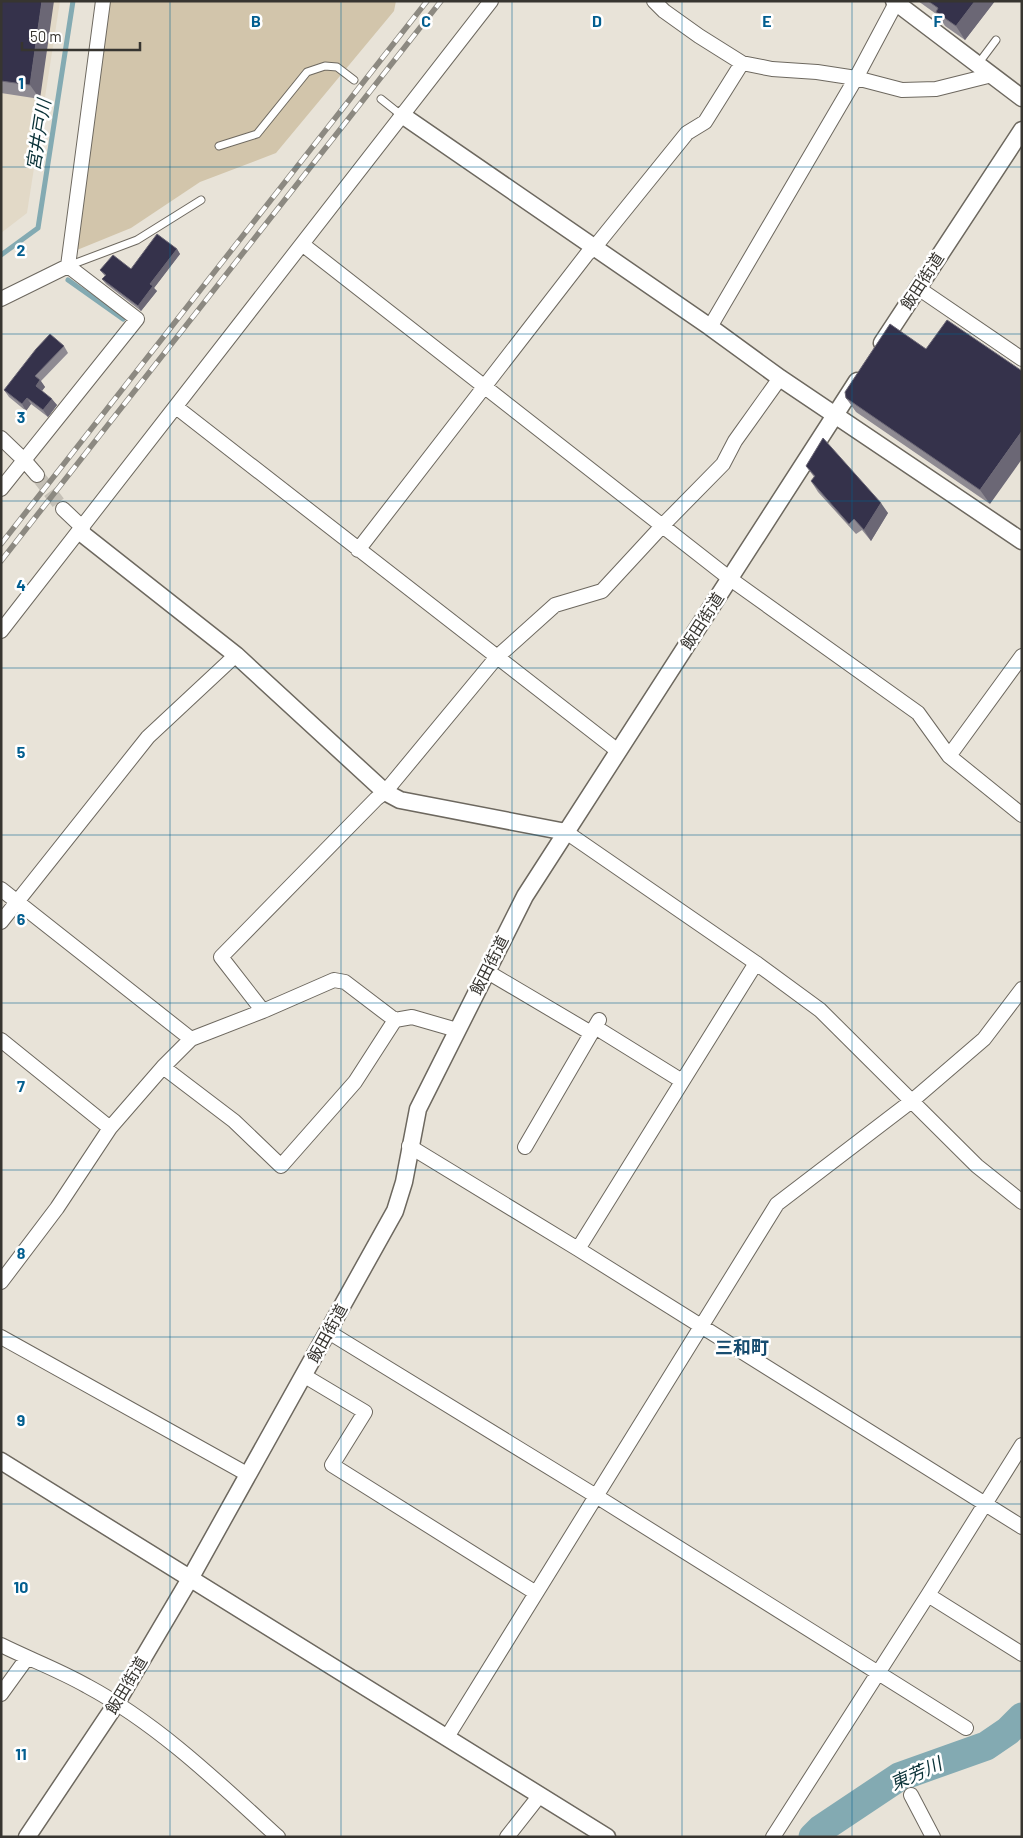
<svg xmlns="http://www.w3.org/2000/svg" width="1023" height="1838" font-family="Barlow,'Noto Sans JP',sans-serif">
  <rect width="100%" height="100%" fill="#e8e3d8"/>
  <path fill="#e2d9c7" d="M1,1h59l-33,212 -26,20z"/>
  <path fill="#d2c5ab" d="M110,1h286l-2,10 -118,142 -76,29 -69,46 -54,22z"/>
  <g fill="none" stroke-linecap="round" stroke-linejoin="round">
    <path stroke="#83aab2" stroke-width="5" d="M1,255l37,-27 35,-227
      M68,280l55,39"/>
    <path stroke="#83aab2" stroke-width="29" d="M813,1837l8,-8 78,-52 87,-31 22,-15 14,-14"/>
    <path stroke="#c5c0b6" stroke-width="14" stroke-dasharray="14 7" stroke-linecap="butt" d="M37,475l26,34"/>
    <defs>
      <path id="service" d="M978,64l18,-24
        M381,99l20,16
        M219,146l38,-12 50,-62 18,-6 12,1 17,13
        M68,266l69,-26 64,-40"/>
      <path id="minor" d="M654,1l10,10 35,25 43,27 30,6 45,3 39,6 46,12 34,-1 56,-14
        M302,244l427,334 189,135 31,43 73,59
        M68,266l35,-265
        M918,288l104,71
        M1,299l67,-33
        M710,327l146,-249 41,-77
        M176,407l442,344
        M1,438l23,22 13,15
        M1,489l136,-170 -69,-53
        M63,509l20,19
        M358,550l229,-296 7,-6 93,-115 18,-11 37,-59
        M1,631l490,-630
        M949,756l73,-100
        M566,832l190,131 64,47 157,156 45,36
        M1,889l190,150
        M1,922l147,-185 88,-82
        M486,971l105,62
        M263,1011l-42,-54 155,-158 9,-7 111,-134 59,-53 47,-14 61,-66 60,-61 12,-23 45,-63
        M595,1027l87,54
        M1,1040l109,88
        M163,1067l71,54 47,45 74,-84 40,-62
        M409,1146l169,103 444,278
        M525,1147l74,-127
        M578,1249l178,-286
        M1,1282l56,-74 53,-80 53,-61 28,-28 72,-28 71,-31 11,2 50,38 17,-3 45,13
        M327,1331l269,165 370,232
        M1,1337l246,137
        M303,1375l62,37 -33,53 204,128
        M928,1595l94,59
        M1,1645c28,14 58,25 86,41 71,38 132,97 191,151
        M1,1694l26,-36
        M447,1737l330,-533 136,-104 71,-61 38,-50
        M911,1795l22,42
        M507,1837l33,-42
        M773,1837l155,-242 94,-150"/>
      <path id="tertiary" d="M894,1l128,97
        M402,115l308,212 70,51 242,163
        M882,343l140,-213
        M80,532l156,123 149,137 15,8 166,32
        M1,1461l606,376
        M27,1837l89,-133 75,-127 204,-366 9,-29 14,-73 107,-213 332,-515"/>
    </defs>
    <use href="#service" stroke="#6d685f" stroke-width="9"/>
    <use href="#minor" stroke="#6d685f" stroke-width="16"/>
    <use href="#tertiary" stroke="#6d685f" stroke-width="19"/>
    <use href="#service" stroke="#fff" stroke-width="7"/>
    <use href="#minor" stroke="#fff" stroke-width="14"/>
    <use href="#tertiary" stroke="#fff" stroke-width="16"/>
    <defs>
      <path id="rail" d="M1,544l426,-543
        M1,561l440,-560"/>
    </defs>
    <use href="#rail" stroke="#8c8981" stroke-width="5.5"/>
    <use href="#rail" stroke="#fff" stroke-width="4" stroke-dasharray="11" stroke-linecap="butt"/>
  </g>
  <path fill="#8e8a92" d="M1,1l39,98 -39,-6z
    M918,1h77l-30,39 -20,-14 -6,-10z
    M177,249l3,5 -26,34 3,3 -16,20 -35,-27 -4,-5 3,-3 -5,-6 31,-1z
    M890,324l100,180 -134,-92 -10,-14z
    M64,346l4,7 -27,28 4,6 -3,4 15,14 -9,12 -17,-13 -5,7 -17,-14 -5,-7z
    M806,466l82,47 -17,28 -9,-11 -6,4 -38,-42 -7,-11 3,-4z"/>
  <path fill="#6b6775" d="M42,1h12l-14,98 -10,-14z
    M975,1h20l-30,39 -9,-14z
    M177,249l3,5 -26,34 3,3 -16,20 -3,-5 12,-22z
    M40,380l5,7 -5,6 -4,-7z
    M27,398l4,6 -5,7 -4,-7z
    M52,399l5,6 -9,12 -5,-7z
    M1022,431v28l-32,45 -10,-14z
    M881,503l7,10 -17,28 -7,-11z"/>
  <path fill="#35324b" stroke="#6b6775" d="M1,1h41l-12,84 -29,-4z
    M928,1h47l-19,25 -20,-14 2,-4z
    M157,234l20,15 -27,35 3,2 -15,20 -36,-27 4,-4 -6,-5 13,-15 18,14z
    M947,320l75,51v60l-42,59 -134,-92 -1,-6 45,-68 36,25z
    M50,334l14,12 -29,30 5,4 -4,6 16,13 -9,11 -16,-12 -5,6 -18,-14 32,-41z
    M823,438l58,65 -17,27 -10,-11 -5,5 -38,-43 4,-5 -9,-10z"/>
  <path fill="none" stroke="#025e8f" stroke-width="1" stroke-opacity="0.55" d="M170,1v1836M341,1v1836M512,1v1836M682,1v1836M852,1v1836M1,167h1021M1,334h1021M1,501h1021M1,668h1021M1,835h1021M1,1003h1021M1,1170h1021M1,1337h1021M1,1504h1021M1,1671h1021"/>
  <g text-anchor="middle" stroke-width="5" stroke-linejoin="round" paint-order="stroke">
    <g font-size="16" fill="#373530" stroke="#fff">
      <text transform="translate(922 281) rotate(-57)" y="6">飯田街道</text>
      <text transform="translate(702 621) rotate(-57)" y="6">飯田街道</text>
      <text transform="translate(489 965) rotate(-63)" y="6">飯田街道</text>
      <text transform="translate(327 1333) rotate(-61)" y="6">飯田街道</text>
      <text transform="translate(126 1685) rotate(-59)" y="6">飯田街道</text>
    </g>
    <g font-size="18" font-style="italic" fill="#093137" stroke="#fff">
      <text transform="translate(39 135) rotate(-81)" y="6">宮井戸川</text>
      <text transform="translate(916 1774) rotate(-24)" y="6">東芳川</text>
    </g>
    <g font-size="18" font-weight="bold" fill="#184d70" stroke="#fff">
      <text x="742" y="1354">三和町</text>
    </g>
  </g>
  <g font-size="16" text-anchor="middle" font-weight="bold" fill="#025e8f" stroke="#fff" stroke-width="5" stroke-linejoin="round" paint-order="stroke">
    <text x="256" y="27">B</text>
    <text x="426" y="27">C</text>
    <text x="597" y="27">D</text>
    <text x="767" y="27">E</text>
    <text x="938" y="27">F</text>
    <text x="21" y="89">1</text>
    <text x="21" y="256">2</text>
    <text x="21" y="423">3</text>
    <text x="21" y="591">4</text>
    <text x="21" y="758">5</text>
    <text x="21" y="925">6</text>
    <text x="21" y="1092">7</text>
    <text x="21" y="1259">8</text>
    <text x="21" y="1426">9</text>
    <text x="21" y="1593">10</text>
    <text x="21" y="1760">11</text>
  </g>
  <rect width="1023" height="1838" fill="none" stroke="#373530" stroke-width="5"/>
  <path d="M22 42v8h118v-8" fill="none" stroke="#373530" stroke-width="2.5"/>
  <text x="30" y="42" font-size="15" fill="#373530" stroke="#ffffff" stroke-width="4" paint-order="stroke">50 m</text>
</svg>
